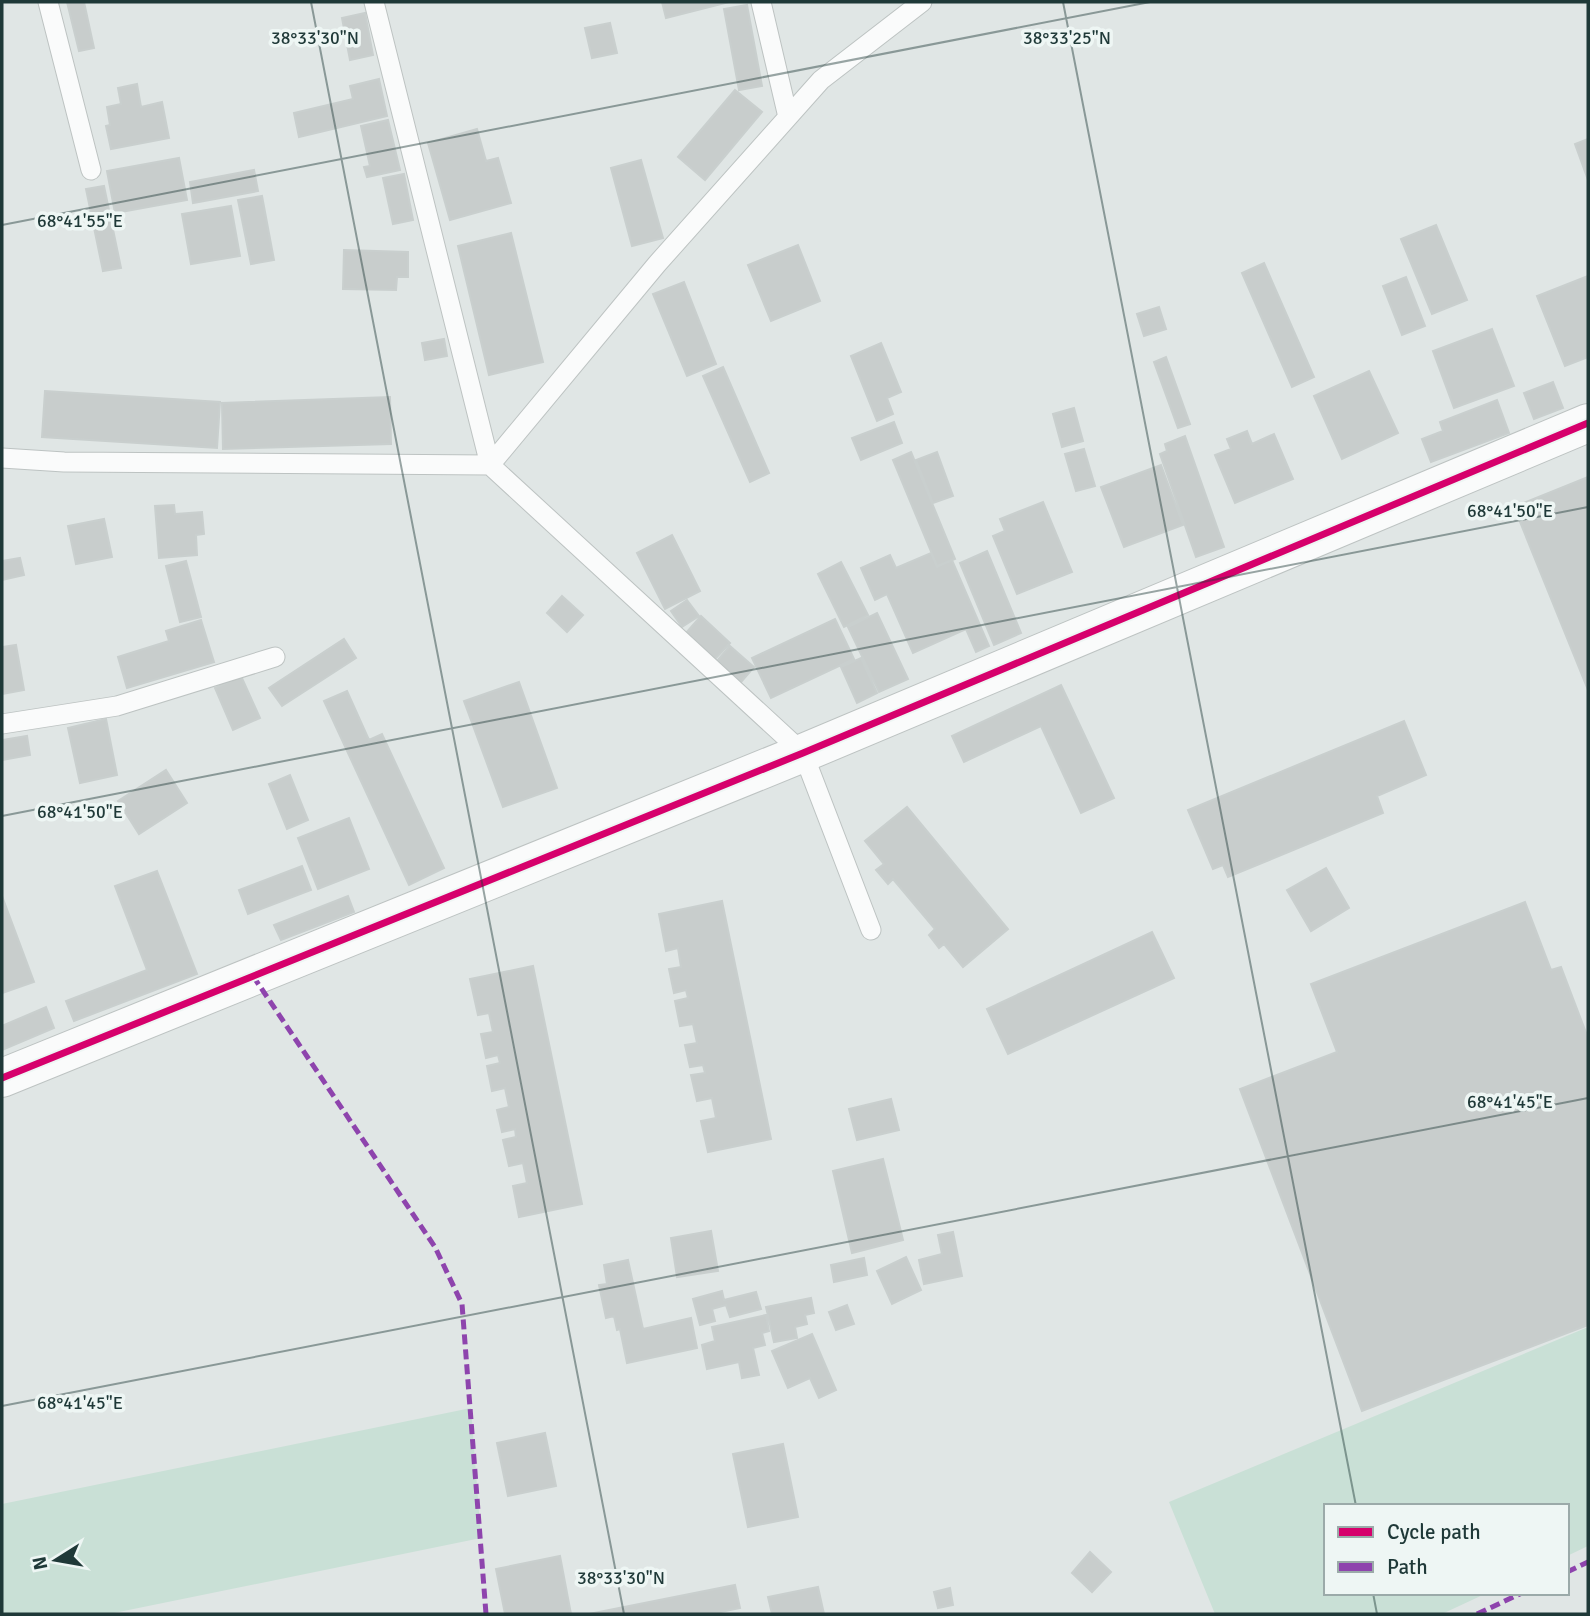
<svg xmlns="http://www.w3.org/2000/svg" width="1590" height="1616" font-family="Signika,sans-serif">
  <rect width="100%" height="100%" fill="#e0e6e5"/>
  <path fill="#c9e0d6" d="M1588,1327v219l-21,10v-50h-241v87h161l-45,21h-227l-46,-112z
    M471,1408l10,130 -372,76h-107v-110z"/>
  <path fill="#c8cdcc" stroke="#c9cfce" stroke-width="2" d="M67,2h17l10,46 -15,3z
    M662,2h67l-63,16z
    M747,5l15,81 -23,4 -15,-81z
    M365,13l8,42 -23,5 -8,-42z
    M610,23l7,30 -25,5 -7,-30z
    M379,79l8,37 -88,21 -5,-24 59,-14 -3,-13z
    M137,84l4,23 21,-5 7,36 -58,11 -5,-23 4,-1 -3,-18 14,-3 -3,-16z
    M735,90l27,22 -57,68 -27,-23z
    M388,120l12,50 -33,7 -3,-10 6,-1 -9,-40z
    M477,129l9,32 12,-3 13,45 -61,17 -22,-77z
    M1588,139v41l-13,-36z
    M179,158l8,42 -72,13 -8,-42z
    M641,160l22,78 -31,8 -21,-78z
    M254,170l4,21 -65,12 -3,-21z
    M404,174l9,46 -20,4 -10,-46z
    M104,186l17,82 -18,3 -17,-82z
    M262,196l12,64 -23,4 -13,-64z
    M231,206l9,50 -49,8 -9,-50z
    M1436,225l31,75 -35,14 -31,-75z
    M511,233l32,129 -54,13 -31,-129z
    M798,245l22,56 -49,20 -23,-56z
    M344,250l64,2v25h-11l-1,13 -53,-1z
    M1264,263l50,114 -22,10 -50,-114z
    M1588,276v81l-23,9 -28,-70z
    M1406,277l19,49 -23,9 -19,-49z
    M684,282l32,82 -29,12 -34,-82z
    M1159,307l7,22 -22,7 -7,-22z
    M1492,329l22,57 -60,22 -21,-57z
    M444,339l3,17 -22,4 -3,-17z
    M881,343l20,49 -14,6 6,16 -16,7 -26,-65z
    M1166,357l24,67 -12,4 -24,-66z
    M723,367l46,106 -19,9 -47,-106z
    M1369,371l29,62 -56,26 -28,-63z
    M1553,382l10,26 -29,11 -10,-26z
    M45,391l175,11 -3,46 -175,-11z
    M390,397l1,47 -168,5 -1,-46z
    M1497,400l12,33 -78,29 -9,-23 21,-8 -3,-9z
    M1074,408l9,33 -21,6 -9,-33z
    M894,422l8,21 -41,17 -9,-22z
    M1247,431l5,13 22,-10 19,45 -58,24 -20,-48 16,-6 -4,-10z
    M1185,436l39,111 -28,10 -36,-103 7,-3 -2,-7z
    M1084,449l11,37 -19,5 -11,-37z
    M911,452l44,107 -18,7 -44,-106z
    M937,452l16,44 -20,7 -17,-43z
    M1161,465l22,60 -59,22 -23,-60z
    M1588,477v213l-74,-183z
    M1043,502l29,70 -55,22 -24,-58 12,-5 -5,-12z
    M174,505l1,9 27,-2 2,22 -8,1 1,20 -38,3 -4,-52z
    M104,519l8,38 -36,7 -8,-38z
    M672,535l28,56 -35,18 -28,-56z
    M987,551l34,82 -27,12 -34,-82z
    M931,553l6,14 15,-7 37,86 -13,6 -10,-23 -53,24 -26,-59 -12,6 -14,-32 29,-13 6,13z
    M20,558l4,17 -22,5v-19z
    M186,561l15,56 -21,5 -14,-56z
    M841,562l27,53 -24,12 -26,-53z
    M562,596l21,19 -16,17 -20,-19z
    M687,600l12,16 -17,11 -11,-16z
    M877,613l31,66 -29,13 -31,-65z
    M701,616l29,27 -15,16 -29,-26z
    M835,619l19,40 -83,39 -19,-40z
    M201,620l13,42 -87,26 -9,-31 51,-16 -3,-10z
    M344,639l12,19 -74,48 -13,-18z
    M16,645l8,45 -22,4v-47z
    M730,646l24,21 -13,15 -24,-21z
    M861,658l16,35 -20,10 -16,-36z
    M241,676l19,42 -27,12 -18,-42z
    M519,682l38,106 -54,19 -39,-106z
    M1061,685l53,113 -33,15 -40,-87 -77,36 -12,-26z
    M347,691l22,49 13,-6 62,134 -35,17 -85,-184z
    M106,719l11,56 -37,8 -12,-55z
    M1404,721l22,54 -49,21 6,17 -155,64 -5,-12 -10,4 -25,-59z
    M27,736l3,19 -28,5v-20z
    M166,770l21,33 -48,31 -21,-33z
    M290,775l18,45 -21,9 -18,-45z
    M907,807l101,122 -45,38 -19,-23 -5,4 -10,-13 6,-6 -42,-50 -5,5 -12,-14 8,-6 -19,-23z
    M349,818l20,51 -51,20 -20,-51z
    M302,866l9,24 -63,24 -9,-24z
    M1326,868l23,40 -38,23 -24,-41z
    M157,871l40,103 -123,47 -8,-20 81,-31 -32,-84z
    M2,896l32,86 -32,11z
    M348,896l6,16 -73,28 -7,-15z
    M722,901l49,238 -63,13 -7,-31 15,-3 -4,-20 -15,3 -6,-26 14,-2 -2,-8 -13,2 -5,-22 12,-2 -4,-19 -13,2 -5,-25 13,-3 -2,-8 -12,3 -5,-24 12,-2 -3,-19 -12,3 -7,-37z
    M1525,902l26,68 10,-3 27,71v287l-226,86 -122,-322 97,-37 -26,-68z
    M1152,932l22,46 -166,76 -21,-45z
    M533,966l49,238 -63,13 -6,-31 14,-3 -4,-20 -14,3 -6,-26 13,-3 -1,-8 -13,3 -5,-22 12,-3 -4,-19 -13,3 -5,-25 13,-3 -2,-8 -12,3 -5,-24 12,-2 -4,-19 -11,2 -8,-36z
    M46,1007l8,21 -52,22v-24z
    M891,1099l8,31 -42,10 -8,-31z
    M883,1159l20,81 -51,13 -19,-82z
    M711,1231l7,40 -41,6 -6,-39z
    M953,1232l9,44 -38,8 -5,-24 23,-6 -4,-19z
    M906,1257l15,33 -29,14 -15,-33z
    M864,1258l3,17 -33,7 -3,-17z
    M628,1260l15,69 48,-11 6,30 -70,15 -7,-34 -3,1 -3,-14 -8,2 -7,-33 8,-1 -3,-19z
    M722,1291l2,9 32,-8 5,17 -31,8 -4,-12 -14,4 3,12 -15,4 -7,-26z
    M811,1298l3,15 -9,2 2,9 -12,3 2,11 -23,4 -8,-35z
    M847,1305l7,19 -18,6 -7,-18z
    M766,1315l3,16 -7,2 3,12 -12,3 6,27 -17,3 -3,-16 -32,7 -5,-24 13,-4 -3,-14z
    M812,1334l24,56 -17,8 -9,-20 -22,10 -16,-37z
    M545,1433l11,53 -48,10 -11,-53z
    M783,1444l15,73 -50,10 -15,-73z
    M1090,1552l21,20 -19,20 -20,-19z
    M560,1556l11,58h-66l-9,-45z
    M735,1585l5,23 -29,6h-122z
    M818,1587l6,27h-52l-4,-17z
    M950,1588l3,17 -15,3 -4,-16z"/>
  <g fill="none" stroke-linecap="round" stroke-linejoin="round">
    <defs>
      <path id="service" d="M48,2l43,168
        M374,2l116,463 313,288 68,177
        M761,2l27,115
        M2,458l62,4 426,3 167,-201 164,-184 101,-78
        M2,724l115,-18 158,-49"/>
      <path id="tertiary" d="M2,1078l801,-325 785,-330"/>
    </defs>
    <use href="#service" stroke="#bdc3c2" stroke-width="21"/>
    <use href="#tertiary" stroke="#bdc3c2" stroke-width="40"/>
    <use href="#service" stroke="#fafbfb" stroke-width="19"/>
    <use href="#tertiary" stroke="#fafbfb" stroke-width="38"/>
    <path stroke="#8e44ad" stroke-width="5" stroke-dasharray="10 5" stroke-linecap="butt" d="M253,976l182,271 27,57 24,310
      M1567,1572l21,-10
      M1477,1614l45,-21"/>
    <defs>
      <path id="cycleway" d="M2,1078l801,-325 785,-330"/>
    </defs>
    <use href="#cycleway" stroke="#eef6f4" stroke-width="11"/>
    <use href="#cycleway" stroke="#d6006c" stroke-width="7"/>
  </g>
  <path fill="none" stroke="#1f3938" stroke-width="2" stroke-opacity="0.45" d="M311,2l313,1612M1063,2l293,1504M2,225l1148,-223M2,816l1586,-309M2,1406l1586,-308M1373,1593l4,21"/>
  <g font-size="18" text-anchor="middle" fill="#1f3938" stroke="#eef6f4" stroke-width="7" stroke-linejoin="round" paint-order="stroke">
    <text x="315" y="44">38°33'30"N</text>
    <text x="1067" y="44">38°33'25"N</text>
    <text x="80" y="227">68°41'55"E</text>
    <text x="1510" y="517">68°41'50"E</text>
    <text x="80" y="818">68°41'50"E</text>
    <text x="1510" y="1108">68°41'45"E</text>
    <text x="80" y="1409">68°41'45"E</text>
    <text x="621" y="1584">38°33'30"N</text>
  </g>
  <rect width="1590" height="1616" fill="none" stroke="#1f3938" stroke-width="7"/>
  <rect x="1324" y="1504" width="245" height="91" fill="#eef6f4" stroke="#9baaa9" stroke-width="2"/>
  <rect x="1338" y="1527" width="35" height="10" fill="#d6006c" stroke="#9baaa9" stroke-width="2"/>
  <text x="1387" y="1539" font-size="21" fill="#1f3938">Cycle path</text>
  <rect x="1338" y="1562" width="35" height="10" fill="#8e44ad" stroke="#9baaa9" stroke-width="2"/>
  <text x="1387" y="1574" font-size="21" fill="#1f3938">Path</text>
  <g transform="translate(56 1560) rotate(259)" stroke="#eef6f4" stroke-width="5" paint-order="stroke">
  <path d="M0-5L12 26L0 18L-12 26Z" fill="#1f3938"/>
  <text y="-10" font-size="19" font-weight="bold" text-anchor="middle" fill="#1f3938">N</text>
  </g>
</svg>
